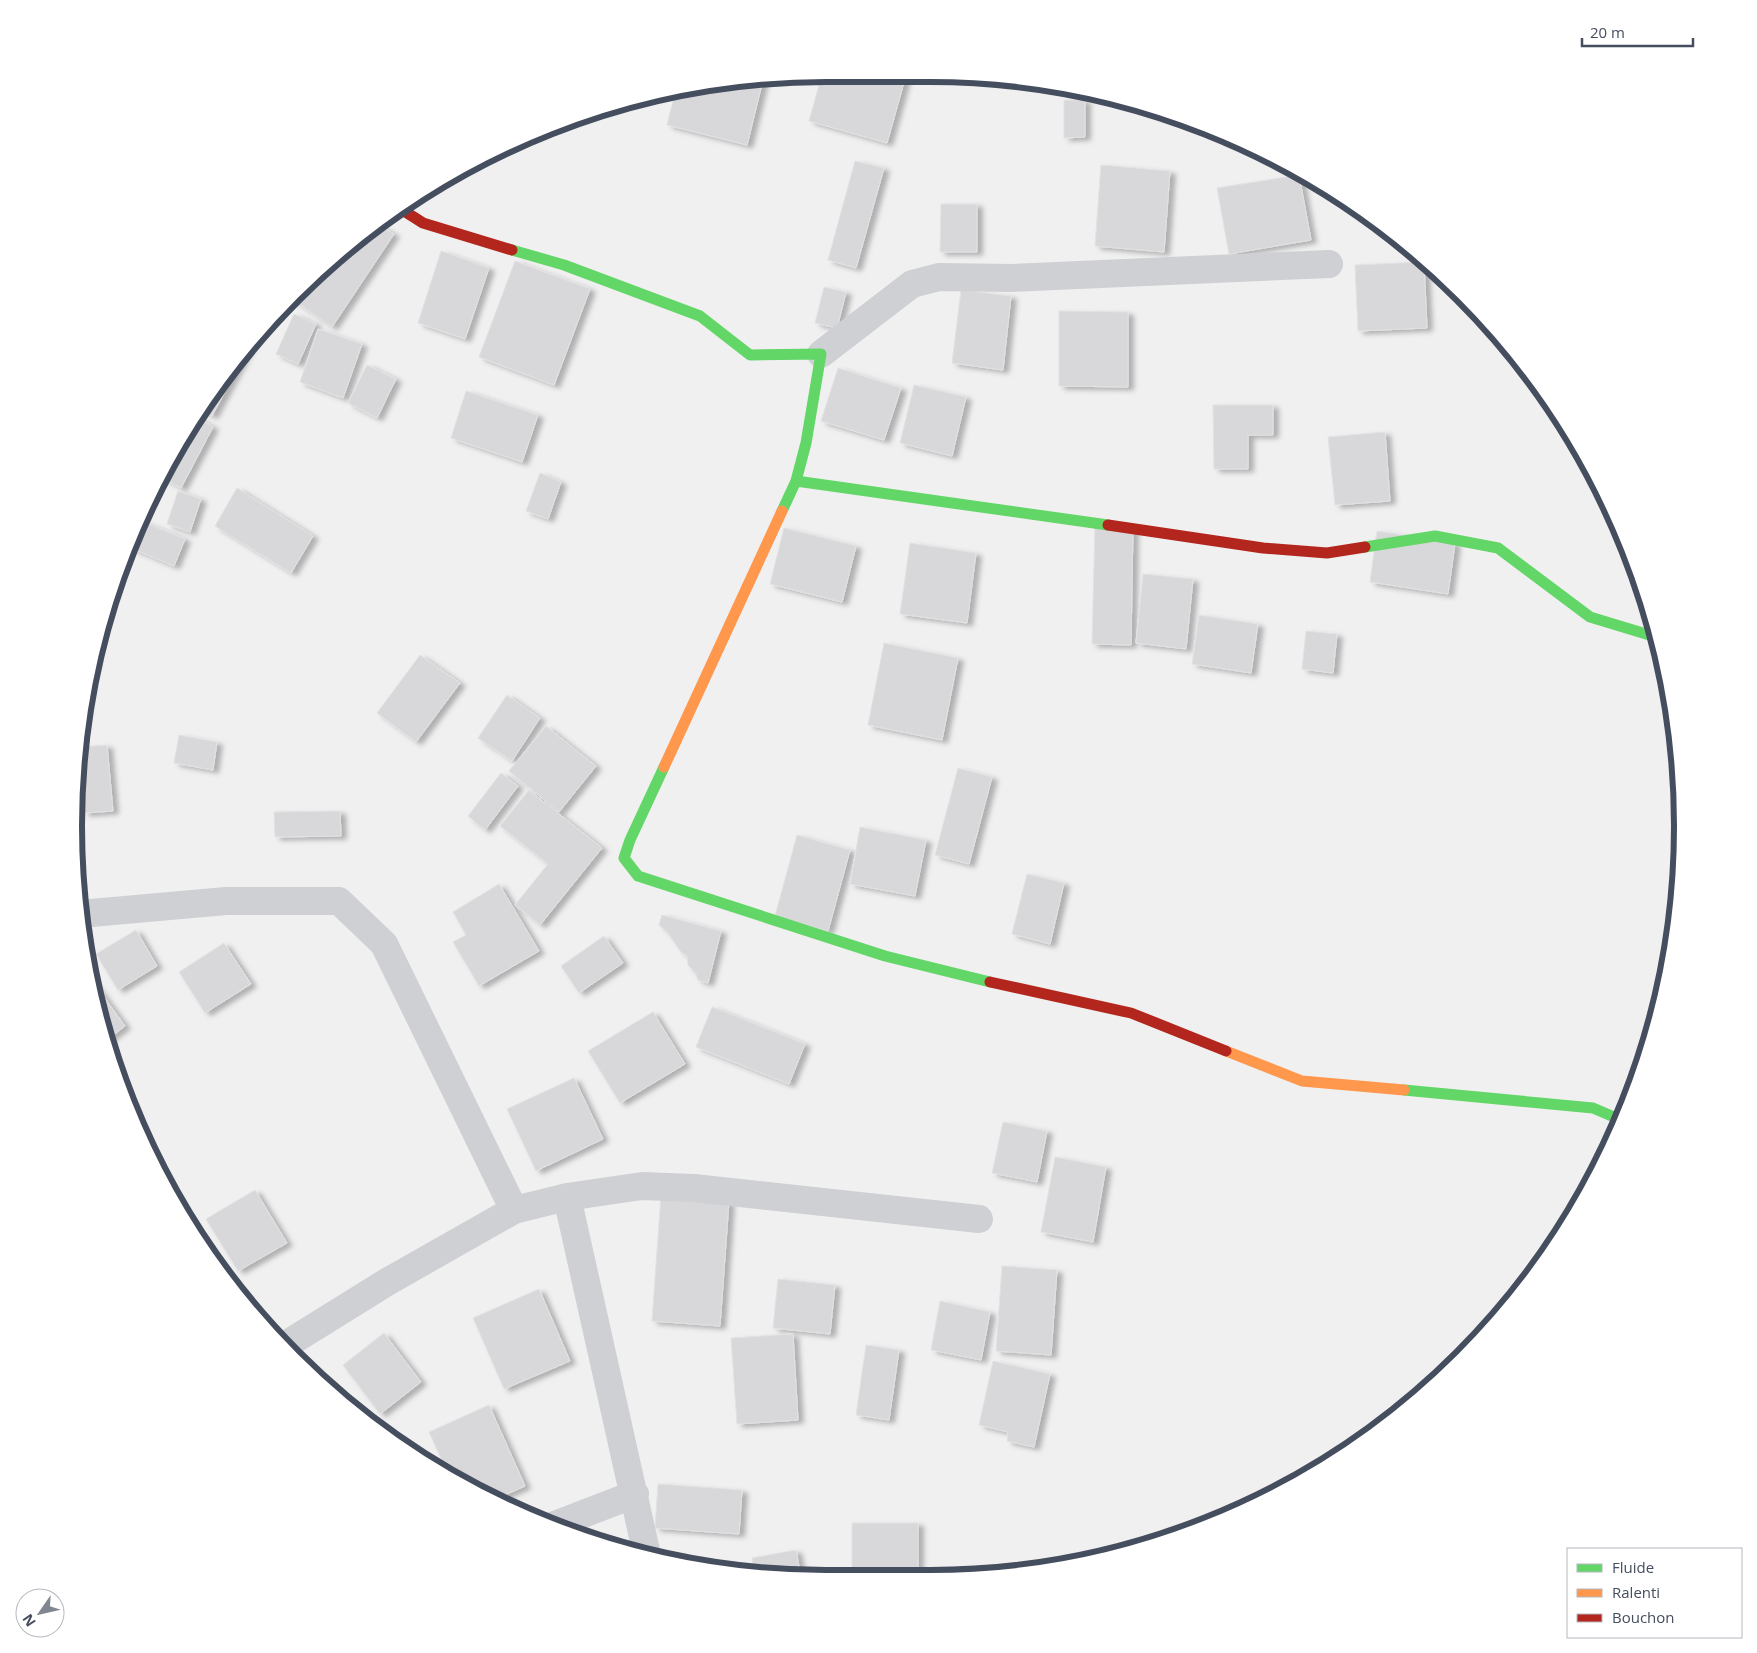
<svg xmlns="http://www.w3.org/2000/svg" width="1757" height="1653" font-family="'Open Sans',sans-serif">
  <defs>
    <filter id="shadow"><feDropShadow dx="5.5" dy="3" stdDeviation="2.5" flood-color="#0004"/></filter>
  </defs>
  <rect width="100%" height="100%" fill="#f1f0f0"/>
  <path fill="#d8d7da" stroke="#e2e1e3" filter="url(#shadow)" d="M822,74l84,1 -19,68 -78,-22z
    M763,80l-16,65 -80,-20 9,-36z
    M1064,100h21v37l-21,1z
    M855,161l29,7 -28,100 -28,-8z
    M1101,165l69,6 -6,81 -69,-6z
    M1299,175l12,65 -82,14 -12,-66z
    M941,204h36v48h-37z
    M377,224l17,10 -62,93 -39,-27 75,-71z
    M441,251l48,17 -24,71 -47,-16z
    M515,261l75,28 -36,96 -75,-28z
    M1424,262l3,66 -69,3 -3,-66z
    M824,287l22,5 -9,36 -22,-5z
    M961,290l50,6 -8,74 -51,-7z
    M1059,311l69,1v75l-69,-1z
    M294,314l22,10 -18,40 -22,-10z
    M318,329l44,15 -19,54 -43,-16z
    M253,339l-41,77 -12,-7z
    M367,365l29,14 -19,39 -29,-15z
    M838,368l63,20 -17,52 -63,-19z
    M914,385l52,12 -14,59 -52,-13z
    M466,391l72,24 -16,47 -71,-24z
    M1213,405h60v30h-25v34h-34z
    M196,417l17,10 -32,61 -20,-11z
    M1385,432l5,69 -55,4 -7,-68z
    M540,473l21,9 -13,37 -22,-8z
    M237,488l76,48 -22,37 -76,-47z
    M178,491l23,8 -11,33 -23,-8z
    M141,521l44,18 -11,27 -43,-18z
    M1095,524l38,1 -2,120 -39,-1z
    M784,528l72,18 -14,56 -72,-18z
    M1377,531l78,12 -7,51 -78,-12z
    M910,543l66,10 -9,70 -67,-9z
    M1143,574l50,5 -7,70 -50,-6z
    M1199,615l59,9 -7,49 -59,-9z
    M1306,631l31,3 -4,39 -31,-4z
    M884,643l74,15 -16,82 -74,-15z
    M420,655l40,28 -44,59 -39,-29z
    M507,695l33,23 -28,43 -34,-23z
    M546,726l50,40 -37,46 -50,-41z
    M179,735l38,7 -4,28 -39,-7z
    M107,745l6,66 -29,2 -5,-57 1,-9z
    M958,768l34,9 -23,87 -34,-9z
    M501,773l17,13 -33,44 -17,-14z
    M529,790l73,58 -62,77 -25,-20 33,-41 -48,-38z
    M340,811l1,25 -66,1 -1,-25z
    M860,827l66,13 -11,56 -65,-12z
    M797,835l53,15 -22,81 -53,-15z
    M1027,874l37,9 -14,61 -38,-10z
    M499,884l40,67 -60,35 -26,-44 13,-7 -13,-23z
    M662,915l59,16 -13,52 -10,-3 -2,-6 -8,-9 -1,-9 -6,-4 -13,-19 -9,-8z
    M136,930l21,36 -39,24 -22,-36z
    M604,936l19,27 -44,30 -18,-27z
    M224,943l27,41 -46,29 -26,-41z
    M94,983l31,43 -18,14z
    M712,1007l93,37 -16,40 -93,-37z
    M653,1012l32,52 -65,39 -32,-52z
    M574,1078l29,61 -67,32 -29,-62z
    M1003,1122l44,9 -10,51 -45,-9z
    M1055,1157l51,10 -13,75 -52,-10z
    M255,1190l32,53 -49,28 -32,-52z
    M661,1195l68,6 -9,125 -68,-5z
    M1002,1266l55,4 -6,85 -55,-4z
    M778,1279l57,6 -5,49 -57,-6z
    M539,1289l31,72 -66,28 -31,-71z
    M940,1301l50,11 -9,48 -50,-10z
    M384,1333l37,49 -41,32 -37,-49z
    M793,1334l5,86 -61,4 -6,-86z
    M866,1345l33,5 -10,70 -33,-5z
    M993,1361l57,13 -16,73 -27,-6 1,-9 -29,-7z
    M489,1405l36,81 -29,13 -48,-25 -19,-42z
    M658,1484l84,6 -3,44 -84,-6z
    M852,1523h66v53l-66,1z
    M796,1550l5,27 -47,-5 -2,-14z"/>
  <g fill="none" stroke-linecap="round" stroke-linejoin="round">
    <path stroke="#ced0d4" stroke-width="28" d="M821,354l91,-70 27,-7 73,1 317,-14
      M80,914l146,-13h113l45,43 130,266
      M567,1197l80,358
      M284,1346l103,-64 127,-72 53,-13 75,-11 52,2 285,31
      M552,1526l83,-32"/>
    <path stroke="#63d668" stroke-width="11" d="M512,250l52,15 136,51 50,39 71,-1 -15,89 -10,38 -14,30
      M796,481l312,44
      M1365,547l70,-11 63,12 92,69 66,20
      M664,767l-34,73 -6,18 14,18 247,80 105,26
      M1404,1090l189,18 28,12"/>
    <path stroke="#ff974d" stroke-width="11" d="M664,767l118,-256
      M1226,1051l76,30 102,9"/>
    <path stroke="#b3261e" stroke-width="11" d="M401,209l22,14 89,27
      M1108,525l155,23 64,5 38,-6
      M990,982l141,31 95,38"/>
  </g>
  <path d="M0 0H1757V1653H0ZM826 82H930A744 744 0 0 1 1674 826V826A744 744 0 0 1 930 1570H826A744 744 0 0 1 82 826V826A744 744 0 0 1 826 82Z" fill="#fff" fill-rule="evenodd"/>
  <path fill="none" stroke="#454e5e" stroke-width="6" d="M826 82H930A744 744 0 0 1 1674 826V826A744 744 0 0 1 930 1570H826A744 744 0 0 1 82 826V826A744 744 0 0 1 826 82Z"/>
  <rect x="1567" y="1548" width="175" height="90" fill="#ffffff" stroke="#b5b8bf"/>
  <rect x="1577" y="1564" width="25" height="8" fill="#63d668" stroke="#b5b8bf"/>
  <text x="1612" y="1573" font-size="15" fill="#454e5e">Fluide</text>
  <rect x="1577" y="1589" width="25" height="8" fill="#ff974d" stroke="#b5b8bf"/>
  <text x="1612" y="1598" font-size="15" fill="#454e5e">Ralenti</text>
  <rect x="1577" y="1614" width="25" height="8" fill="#b3261e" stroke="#b5b8bf"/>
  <text x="1612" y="1623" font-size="15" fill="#454e5e">Bouchon</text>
  <g transform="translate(40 1613) rotate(236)"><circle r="24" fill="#ffffff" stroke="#b5b8bf"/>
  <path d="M0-4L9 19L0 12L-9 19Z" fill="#818791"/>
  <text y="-8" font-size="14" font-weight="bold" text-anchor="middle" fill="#454e5e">N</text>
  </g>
  <path d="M1582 38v8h111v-8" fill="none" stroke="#454e5e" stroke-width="2.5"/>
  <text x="1590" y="38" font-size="15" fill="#454e5e" stroke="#ffffff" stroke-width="4" paint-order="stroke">20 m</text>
</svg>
